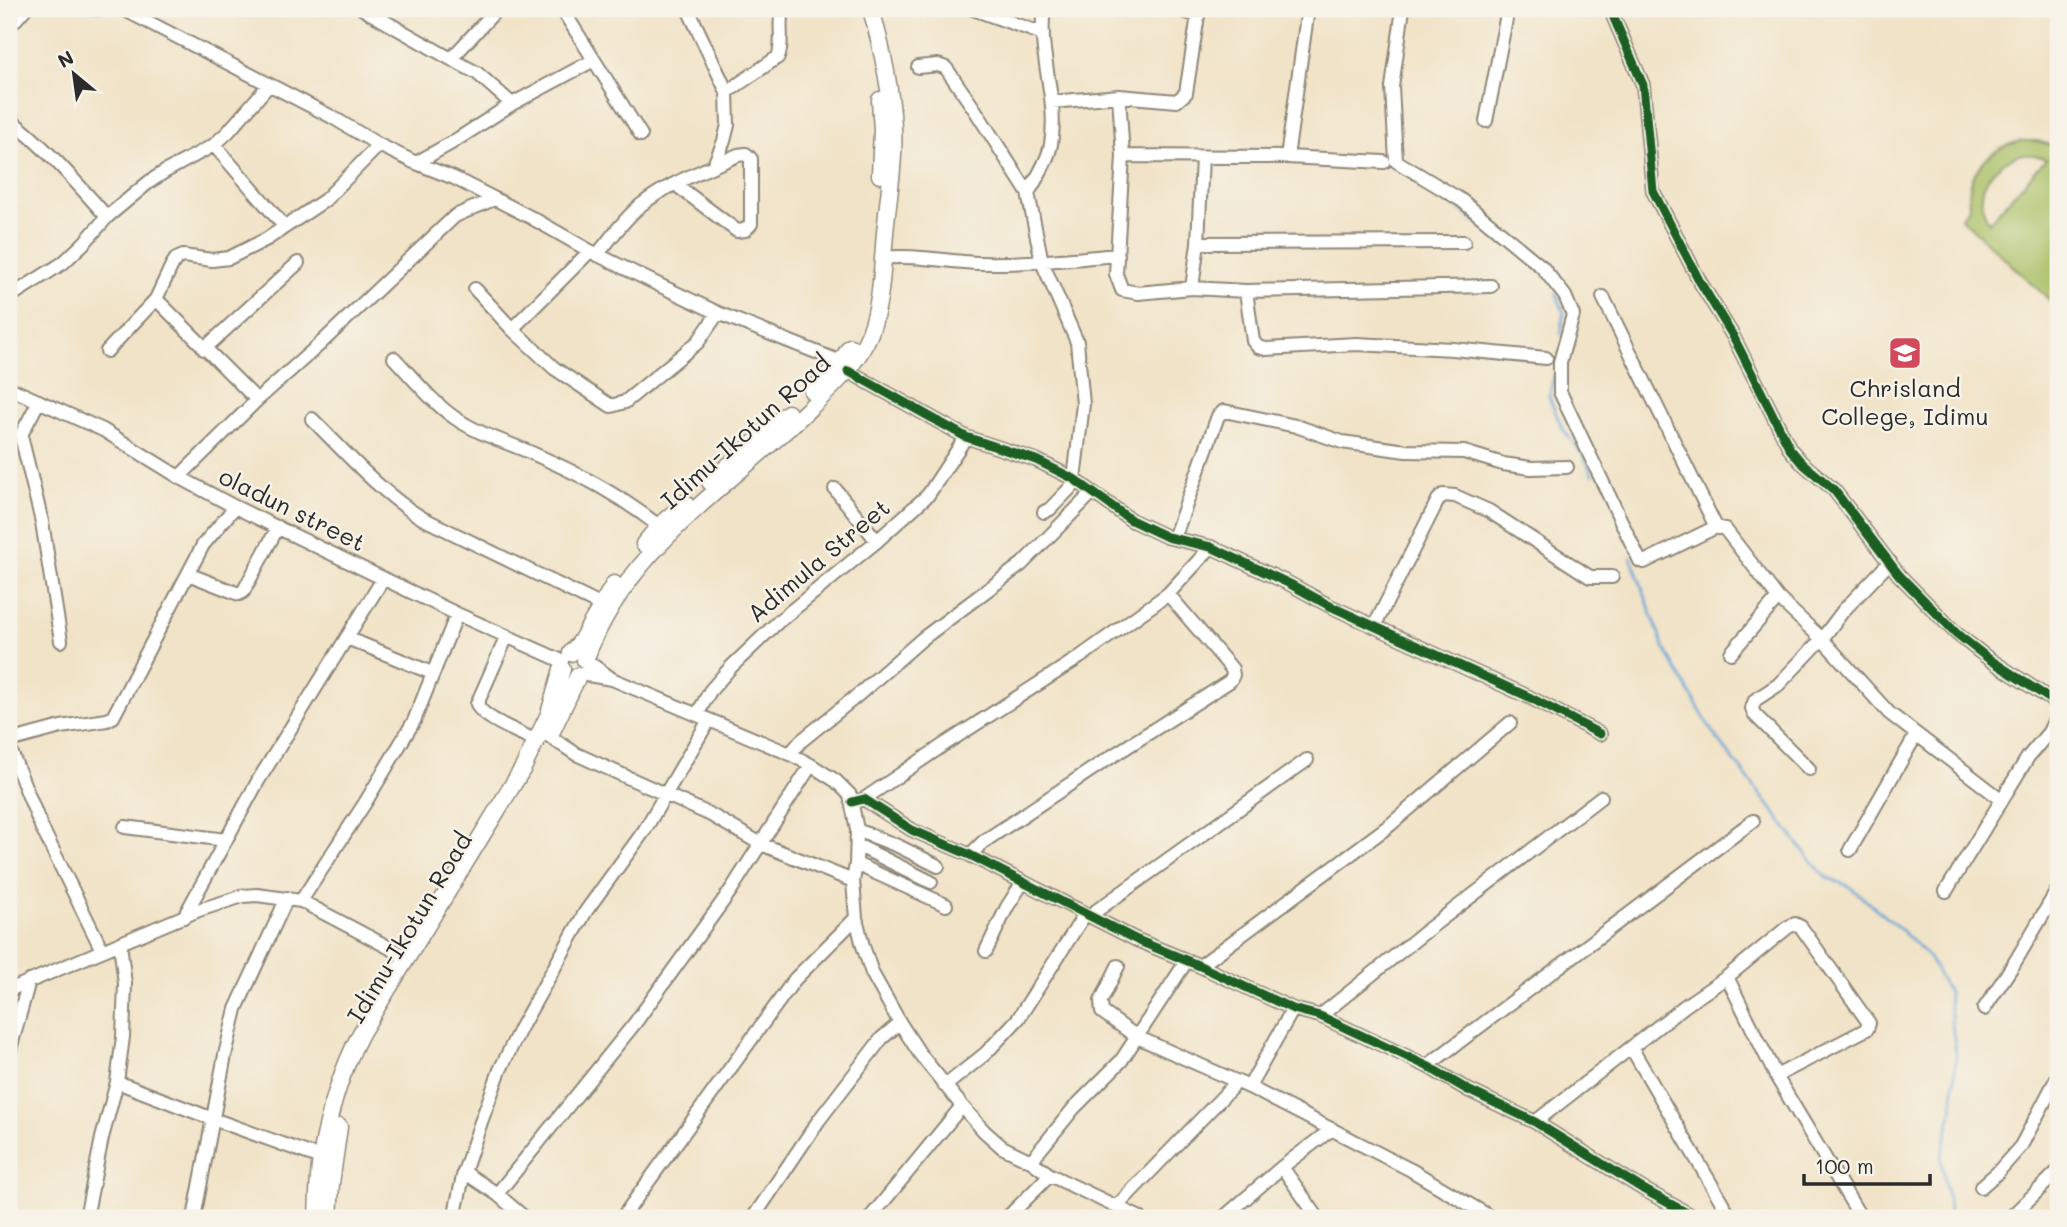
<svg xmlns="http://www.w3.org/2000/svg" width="2067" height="1227" font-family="Mali,sans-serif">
  <rect width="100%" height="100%" fill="#f7f3e8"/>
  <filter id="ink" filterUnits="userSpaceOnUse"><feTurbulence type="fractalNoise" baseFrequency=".0143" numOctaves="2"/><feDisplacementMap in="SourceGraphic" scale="14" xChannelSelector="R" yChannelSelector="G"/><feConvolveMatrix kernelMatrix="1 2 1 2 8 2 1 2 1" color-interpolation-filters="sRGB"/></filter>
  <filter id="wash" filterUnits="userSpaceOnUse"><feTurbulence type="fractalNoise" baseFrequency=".00686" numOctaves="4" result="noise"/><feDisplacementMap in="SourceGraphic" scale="28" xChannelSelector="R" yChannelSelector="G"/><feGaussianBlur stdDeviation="1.57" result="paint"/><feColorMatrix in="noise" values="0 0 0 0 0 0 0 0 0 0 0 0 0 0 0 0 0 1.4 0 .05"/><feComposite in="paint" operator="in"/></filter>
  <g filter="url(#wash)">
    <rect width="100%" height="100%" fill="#f1e3c7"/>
    <path fill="#aac167" stroke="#6a7649" stroke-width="2" fill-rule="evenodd" d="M2021,141h16l21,6v161l-97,-90 8,-10c-3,-36 18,-59 52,-67zM2018,155h16l12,4 -57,63c-18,-30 0,-54 29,-67z"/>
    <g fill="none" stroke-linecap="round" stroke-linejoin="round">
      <path stroke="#64a4d7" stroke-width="2.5" d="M1437,193l51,37
        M1556,293l8,20 -3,21
        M1554,375l-5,22 13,31 21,27 10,20
        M1631,557l33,91 49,85 97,126 16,18 24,10 53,44 26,27 19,34 8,63 -4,58 -11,45 10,60"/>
    </g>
  </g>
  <g filter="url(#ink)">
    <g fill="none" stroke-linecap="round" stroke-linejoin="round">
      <defs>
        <path id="minor" d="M92,9h14
          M123,9l209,108 47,28 37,18 38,15 78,40 58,33 69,34 59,28 123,49
          M363,9l88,50
          M497,9l-46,50 26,14 35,31
          M562,9l79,126
          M688,9l39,83 1,33 -4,16 -10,24
          M973,9l70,25
          M1177,9l21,7
          M1403,9l-11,78 4,74 65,39 81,67 23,29 8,19 -13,47v30l80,169 4,1 72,-35
          M1610,9l33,76 10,106 47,91 33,54 57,113 11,13 33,28 65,85 58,59 32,25 69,45
          M9,27l16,-18
          M918,67l20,-2 8,3 29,42 53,83 14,69 35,80 6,62 -9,75
          M727,92l51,-35c6,-15 0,-31 4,-47l4,-1
          M1119,96l4,60 -7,118 6,16 16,3 54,-5 54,3 245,-5
          M1052,102l67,-6 58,5 9,-8 13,-84
          M9,119c37,28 67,63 98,98
          M1486,121l22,-112
          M214,145l71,82
          M1123,156l164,1 97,5
          M1287,157l21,-148
          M416,163l37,-21 59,-38 82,-44
          M1028,193c8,-13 21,-35 23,-49 8,-45 -14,-90 -7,-135
          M1198,243l266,-1
          M597,255c14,-17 27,-36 44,-50 28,-22 64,-35 97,-50l8,-1 5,5v65l-6,6 -8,1 -62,-47
          M882,258c32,-4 65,4 97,5 46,1 93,-4 139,-8
          M1192,288l6,-45 4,-86
          M475,289l37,40 42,39 57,38 14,-4 73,-60 20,-29
          M1246,291l7,50 5,6 8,2 90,-5 97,5 93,9
          M9,297l54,-34 22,-21 22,-25 42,-35 17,-11 48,-26 14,-13 40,-46
          M1603,297l113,230 9,2 53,69 44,41 67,74 113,87
          M512,329l78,-78
          M204,349l94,-86
          M107,351l49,-52
          M394,358c19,20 38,44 61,60 25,17 52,24 79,36 48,21 83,40 125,72
          M848,371l118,66 70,23 38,19 57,41 36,17 44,10 79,37 40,22 199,91 71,37
          M9,388l94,42 76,47 56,30 222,107 105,47
          M257,400l-101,-101 16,-34 4,-6 7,-3 29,4 17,-2 38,-19 58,-39 54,-55
          M39,401l-17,32v7l20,82 19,119
          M312,419c35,35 68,73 110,99l178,87
          M179,477l78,-77 63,-56 135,-128 39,-17
          M835,489l42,52
          M1044,512l6,-3 27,-28
          M1174,538l44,-122 6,-5 72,15 46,16 64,9 58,1 39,12 28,4 36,-1
          M188,574l51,20 4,-2 35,-65
          M1375,625l63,-125 5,-5 12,1 34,15 101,66h22
          M507,636l-30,68c5,15 45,29 59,37
          M347,638l85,35
          M1731,653l47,-55
          M586,663l8,3 18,13 178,75 21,11 25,16 14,14 7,35 -1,34 -3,17 3,37 7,28 9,27 28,50 20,31 42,52 22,25 18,16 29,14 19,14 90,43
          M582,674l30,5
          M697,715l13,-24 21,-24 48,-46 98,-80 51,-46 38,-58
          M549,736l27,18 135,61 50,29 92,37
          M9,741l52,-14 46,-7 6,-3 90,-172 32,-38
          M9,747l32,79 61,124
          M790,754l11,-13 57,-46 64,-56 100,-75 70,-71
          M1809,769l-55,-55 -2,-6 3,-8 23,-15 44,-46 21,-28 47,-49
          M864,799l81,-55 135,-87 88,-63 43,-47
          M852,802l12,-3 48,31 58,25 167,85 63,26 93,43 27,7 107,50 41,24 67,32 108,67 53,29
          M125,827l101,13
          M857,830l41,16 40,20
          M857,845l74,37
          M1850,850l66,-115
          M970,855l13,-13 117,-78 130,-83 3,-6 -1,-6 -64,-75
          M856,864l90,41
          M1946,891l82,-134 21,-25 9,-19
          M301,901l64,-98 49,-82 43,-107
          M1089,916l218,-156
          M184,917l74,-136 125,-202
          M986,951l21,-44 16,-25
          M1118,966l-17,35 1,11 35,25 112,50 162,83 81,48
          M1200,966l190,-141 120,-102
          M1727,977l49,99 85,142
          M9,990l190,-80 44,-14 14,-1 44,6 106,56
          M1984,1009l31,-47 43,-73
          M1320,1016l106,-85 175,-134
          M1632,1049l99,169
          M9,1053l20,-72
          M1427,1066l326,-245
          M117,1082l96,37 108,39
          M945,1086l40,-32 33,-35 67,-105
          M1249,1087l44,-78
          M1535,1122l151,-117 41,-28 61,-50 7,-3 6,3 68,96 -2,6 -91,47
          M1031,1161l43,-53 47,-47 65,-99
          M1282,1167l36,51
          M464,1172l33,22 28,24
          M1981,1187l16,-14 24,-27 37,-70
          M497,1194l138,-171 96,-133 80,-125
          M1117,1206l120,-124
          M86,1218l16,-80 15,-56 6,-45 2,-53 -5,-41
          M194,1218l31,-163 11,-46 51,-111
          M454,1218l10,-46 17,-50 19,-52 21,-43 65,-116 58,-80 65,-111
          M622,1218l173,-239 61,-61
          M753,1218l66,-98 63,-82 18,-15
          M870,1218l92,-112
          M1007,1218l43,-43
          M1223,1218l59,-51 50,-38
          M2010,1218l48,-47"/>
        <path id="major" d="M880,100l2,30 -2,45
          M812,391l29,-29 9,-15
          M710,482l78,-69
          M644,544l15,-18 26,-23
          M571,653l10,-12 33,-57
          M585,660c40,-107 131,-165 211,-239 28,-27 59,-51 74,-88 13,-34 12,-74 16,-110 3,-31 9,-64 7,-95 -2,-41 -11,-80 -22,-119
          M551,733l27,-57
          M317,1218c1,-20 1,-40 4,-60 7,-43 20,-87 40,-125l162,-265 26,-54 13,-45
          M329,1218l2,-35 8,-56"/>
      </defs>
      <use href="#minor" stroke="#8e8779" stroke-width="16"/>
      <use href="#major" stroke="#8e8779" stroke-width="19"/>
      <use href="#minor" stroke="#fff" stroke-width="12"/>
      <use href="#major" stroke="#fff" stroke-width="16"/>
      <defs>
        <path id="cycleway" d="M1610,9l33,76 10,106 47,91 33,54 57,113 11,13 33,28 65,85 58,59 32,25 69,45
          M848,371l118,66 70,23 38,19 57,41 36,17 44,10 79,37 40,22 199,91 71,37
          M852,802l12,-3 48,31 58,25 167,85 63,26 93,43 27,7 107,50 41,24 67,32 108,67 53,29"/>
      </defs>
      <use href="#cycleway" stroke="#f7f3e8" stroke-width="13"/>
      <use href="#cycleway" stroke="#1b5e20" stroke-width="9"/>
    </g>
  </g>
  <defs>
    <symbol id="school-square" viewBox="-11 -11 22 22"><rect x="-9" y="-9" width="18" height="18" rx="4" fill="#d1495b" stroke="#f7f3e8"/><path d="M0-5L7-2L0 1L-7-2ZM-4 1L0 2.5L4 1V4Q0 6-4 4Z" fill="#fff"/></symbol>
  </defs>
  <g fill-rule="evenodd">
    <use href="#school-square" x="1886" y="334" width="38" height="38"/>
  </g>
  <g text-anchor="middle" stroke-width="5" stroke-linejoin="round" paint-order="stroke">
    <g font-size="24" fill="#2b2b2b" stroke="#f7f3e8">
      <text x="1905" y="397">Chrisland<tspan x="1905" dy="28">College, Idimu</tspan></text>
    </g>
    <g font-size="24" fill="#2b2b2b" stroke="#f7f3e8">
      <text transform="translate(746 432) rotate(-42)" y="8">Idimu-Ikotun Road</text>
      <text transform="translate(292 510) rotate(26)" y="8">oladun street</text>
      <text transform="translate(819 561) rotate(-40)" y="8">Adimula Street</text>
      <text transform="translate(410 928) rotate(-59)" y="8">Idimu-Ikotun Road</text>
    </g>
  </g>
  <rect width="2067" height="1227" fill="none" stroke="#f7f3e8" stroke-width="35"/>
  <g transform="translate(74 74) rotate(331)" stroke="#f7f3e8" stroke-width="5" paint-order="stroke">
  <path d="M0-5L12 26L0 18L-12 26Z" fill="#2b2b2b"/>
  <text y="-10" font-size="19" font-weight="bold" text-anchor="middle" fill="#2b2b2b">N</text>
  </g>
  <path d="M1804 1174v10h126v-10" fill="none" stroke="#2b2b2b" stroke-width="3.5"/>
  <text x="1815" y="1174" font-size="21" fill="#2b2b2b" stroke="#f7f3e8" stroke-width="5" paint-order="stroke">100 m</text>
</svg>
